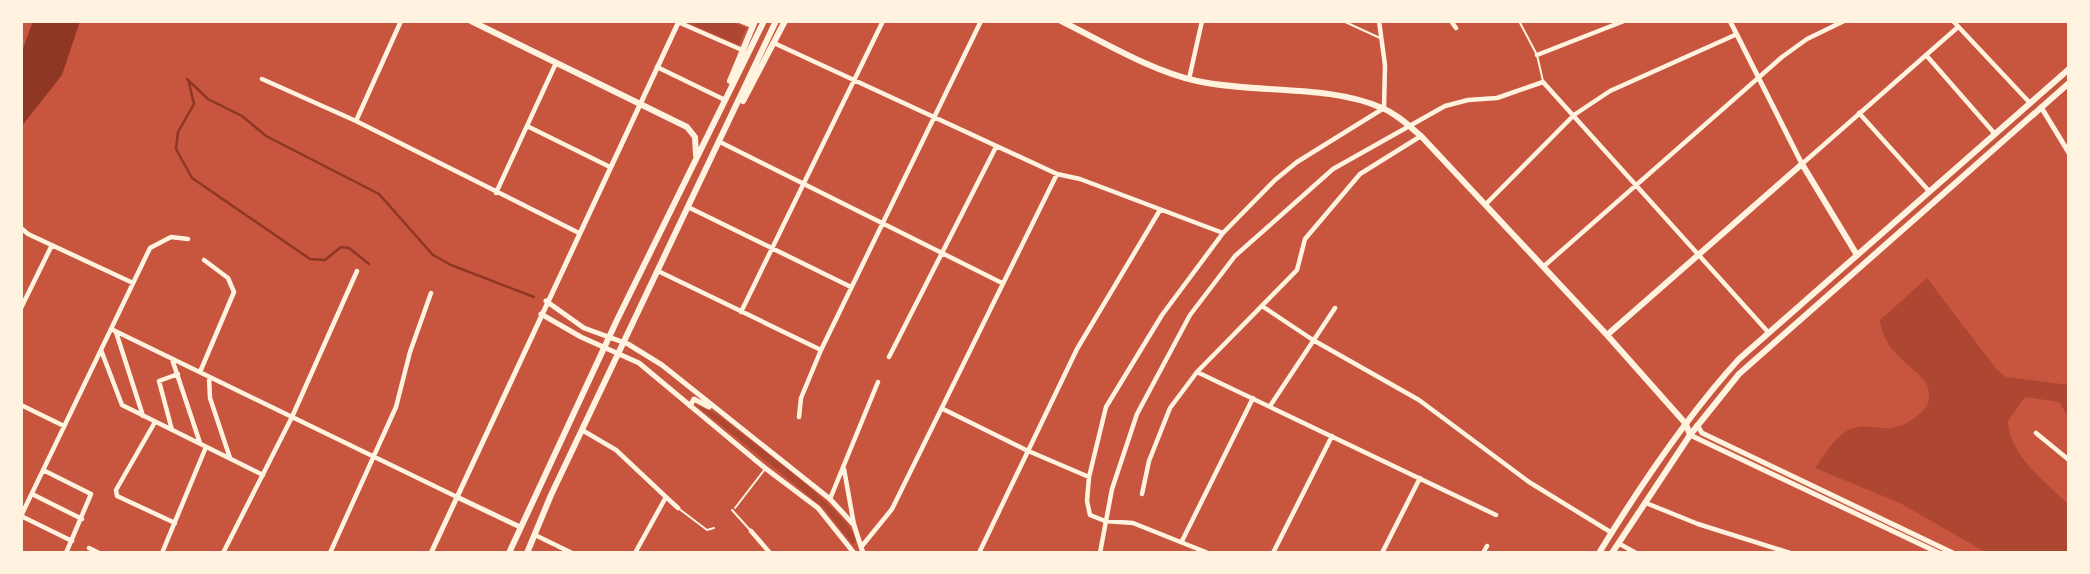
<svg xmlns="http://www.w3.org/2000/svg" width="2090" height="574" font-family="'Public Sans',sans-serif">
  <rect width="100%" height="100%" fill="#c8553d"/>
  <path fill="#ae4732" d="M730,21l16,7 -7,17 -53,-23z
    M1927,278l70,92 9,7 63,8v33l-10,-16 -34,-5 -17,24c2,36 37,60 61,84l-1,48h-81l-87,-50 -85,-35c10,-13 20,-33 36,-39 26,-9 35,11 66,-13 11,-8 14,-14 11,-28 -3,-17 -45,-31 -48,-68z
    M696,405l21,9c27,23 138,100 139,129l-4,1 -28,-36z"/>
  <path fill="#8f3625" d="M33,21h47l-18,54 -41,52v-73z"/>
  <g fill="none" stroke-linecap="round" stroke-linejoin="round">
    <path stroke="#8f3625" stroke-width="2.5" d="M187,79l21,20 34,17 24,20 113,58 54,61 18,10 83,32
      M189,83l5,21 -16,28 -2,17 16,29 118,81 15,1 16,-13 8,1 20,16"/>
    <path stroke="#fff3e0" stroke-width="2" d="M1343,21l37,17
      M1519,21l18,34 6,26
      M678,508l29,22 7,-2
      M735,508l30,-39
      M732,510l18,20"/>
    <path stroke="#fff3e0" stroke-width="4.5" d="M740,21l12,5
      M1451,21l5,7
      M1953,21l77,82
      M678,22l64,28
      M774,43l283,131 23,5 143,54
      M1537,55l87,-34
      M1926,55l69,79
      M657,67l68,33
      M262,79l94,42 223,112
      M1189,79l13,-58
      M1859,113l70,78
      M356,121l45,-100
      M527,126l83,41
      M720,142l282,141
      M1802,164l156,-137
      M496,193l60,-130
      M1485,205l89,-90 36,-24 125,-56
      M688,207l163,80
      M21,228l7,6 105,49
      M1543,267l239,-210 25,-18 37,-18
      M658,271l163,79
      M1262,306l51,34 106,60 110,82 83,51
      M21,308l31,-63
      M741,312l142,-291
      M111,329l346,168
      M116,332l27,84
      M101,350l21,55 141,70
      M889,357l107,-210
      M172,359l28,84
      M200,372l34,-80 -6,-14 -24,-18
      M1197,372l299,143
      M209,377l1,21 20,60
      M21,405l43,21
      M1270,406l65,-98
      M943,409l83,41 63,27
      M799,417l2,-19 20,-48 160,-329
      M155,422l-39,68 1,6 58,27
      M172,430l-13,-49 19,-7
      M582,430l34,20 50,47 -31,56
      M2036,433l33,27
      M844,469l10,56
      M43,470l48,24 -25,59
      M32,494l50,25
      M1142,494l7,-33 21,-53 27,-36 100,-102 8,-31 55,-65 61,-38
      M666,497l12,11
      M830,499l48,-117
      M1646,503l52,21 92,29
      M21,516l129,-268 21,-11 17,2
      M21,516l51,25
      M751,531l19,22
      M535,535l37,18
      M1182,541l71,-143
      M1618,543l18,10
      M862,546l30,-37 165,-335
      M89,548l10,5
      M162,553l44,-106
      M223,553l69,-136 65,-146
      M330,553l66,-146 14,-55 21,-59
      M979,553l98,-204 83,-139
      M1100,553l12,-64 25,-75 53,-99 45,-59 98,-87 112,-63 23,-6 29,-2 46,-16 225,250
      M1208,553l-75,-30 -28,-2 -15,-6 -3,-14 2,-24 17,-70 56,-92 61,-82 52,-53 22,-18 87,-54 1,-43 -6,-44
      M1273,553l59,-117
      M1382,553l38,-75
      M1483,553l4,-7"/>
    <path stroke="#fff3e0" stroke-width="5" d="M1730,21l72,143
      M2041,107l28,46
      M546,301l38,27 44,16 34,21 168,134 24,26 9,28
      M541,314l40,23 58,26 126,105 53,40 36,45
      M690,406l4,-7 15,8
      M1697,425l5,8 251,120
      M1690,435l249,118
      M457,497l63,30
      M431,553l248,-532"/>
    <path stroke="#fff3e0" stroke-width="6" d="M1061,21c41,20 92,51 136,60 58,13 132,3 185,27 15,6 27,18 39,28l186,199 79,89 4,11
      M1607,335l195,-171 55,91"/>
    <path stroke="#fff3e0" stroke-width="6" d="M471,21l216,106 8,10 1,18
      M730,81l25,-60
      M743,101l42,-80
      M509,553l108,-233 147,-299
      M527,553l24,-58 225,-474
      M1599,553c41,-67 87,-136 140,-194l330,-290
      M1612,553l78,-118 49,-61 330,-291"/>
  </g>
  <rect width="2090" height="574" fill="none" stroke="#fff3e0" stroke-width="46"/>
</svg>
